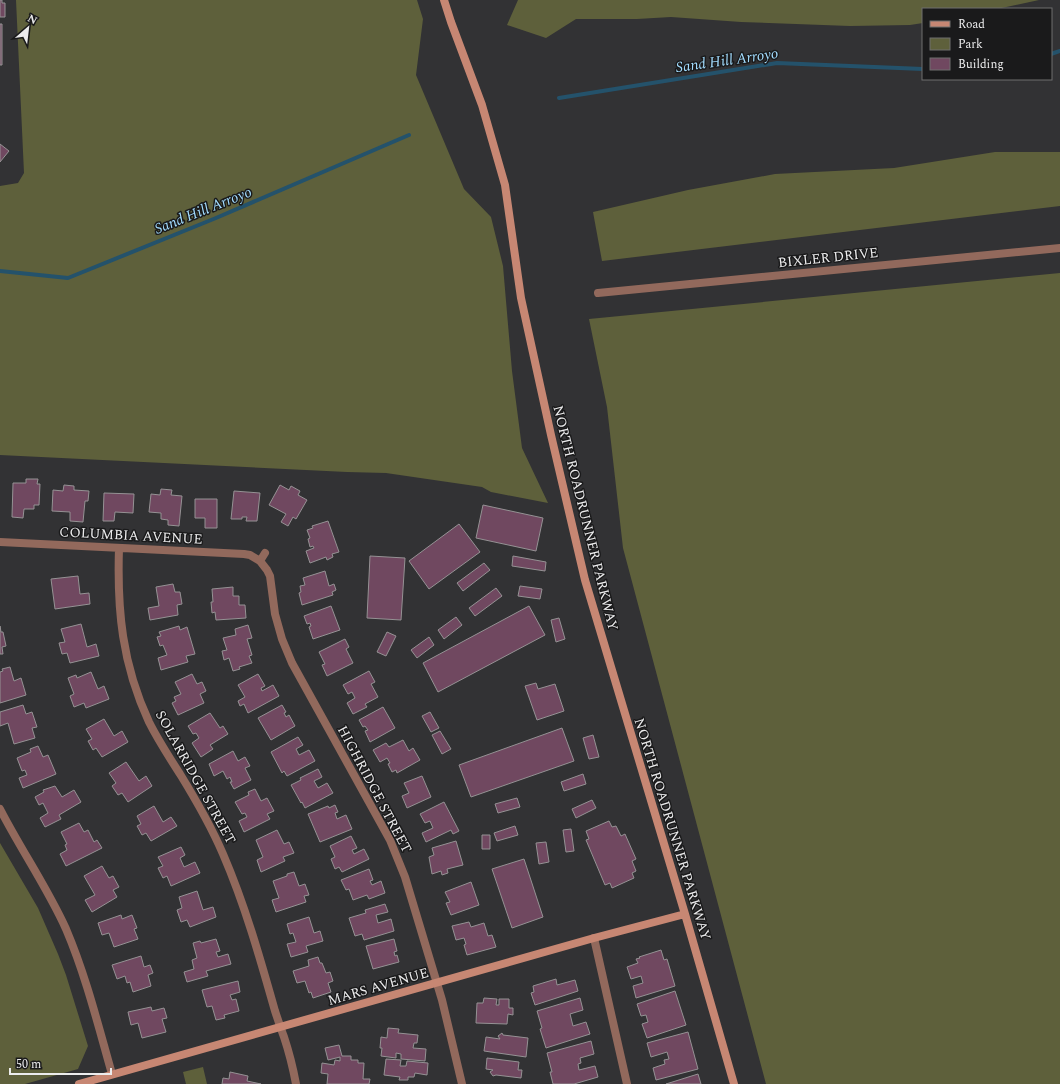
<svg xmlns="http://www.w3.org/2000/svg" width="1060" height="1084" font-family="Spectral,serif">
  <rect width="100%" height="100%" fill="#323234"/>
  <path fill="#5e603b" d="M16,0h401l6,19 -7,56 48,114 27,28 12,49 9,105 10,77 26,55 -57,-11 -9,-5 -96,-14 -39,-1 -347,-17v-269l18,-3 6,-10z
    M518,0h521l-42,9h-74v14l-13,2 -60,1 -109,-4 -70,-5 -34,2h-61l-30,19 -39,-13z
    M995,152h65v54l-458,55 -9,-49 95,-22 87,-16 119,-6z
    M1060,273v811h-294l-143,-536 -16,-141 -18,-88z
    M0,843l38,65 20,46 8,21 22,71 -10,23 -53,15h-25z
    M203,1067l4,17h-21l-3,-12z"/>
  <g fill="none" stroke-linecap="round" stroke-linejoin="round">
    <path stroke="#24526b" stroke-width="4" d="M1051,54l9,-3
      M559,98l218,-35 146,6
      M0,271l68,7 148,-60 193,-83"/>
  </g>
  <path fill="#704860" stroke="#959294" d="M0,0h2v3h3v14h-5z
    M0,24h2v41h-2z
    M0,144l9,7 -9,11z
    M26,479h12l-1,5h3l-1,21h-5v4h-10l-1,9 -11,-1 1,-34h13z
    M64,485l10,1v4l15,1 -1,10h-3l-2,21 -13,-1v-9l-18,-1 1,-21 10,1z
    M280,485l9,5 2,-4 9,5 -2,4 9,5 -11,19 -3,-2 -5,9 -7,-4 5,-8 -17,-9z
    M161,489l11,1 -1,5 11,1 -3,30 -11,-1v-5l-7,-1v-6l-12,-1 2,-18 9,1z
    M234,491l26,2 -3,28h-11l1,-4h-5v2h-11z
    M104,493l30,1 -1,19 -18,-1 -1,9h-11z
    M195,499h22v29h-12v-10h-10z
    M483,505l60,13 -7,33 -60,-13z
    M328,521l11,31 -7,2 1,3 -6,3 -1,-3 -16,6 -4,-12 8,-3 -1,-2 -3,1 -2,-8 2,-1 -3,-8 6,-2 -1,-2z
    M459,524l21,28 -51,37 -20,-28z
    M370,556l35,2 -4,62 -34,-2z
    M513,556l33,6 -1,9 -33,-5z
    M484,563l6,7 -27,21 -6,-8z
    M325,571l4,15 5,-2 2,6 -4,2 1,3 -31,10 -3,-12 2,-1 -1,-6 5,-1 -2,-7z
    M78,576l2,18 9,-1 1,11 -35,5 -4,-30z
    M173,584l2,8h5l2,12 -5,1 1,10 -28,5 -2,-12 11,-2 -3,-19z
    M520,586l22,3 -2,10 -22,-3z
    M233,587v9h6v9h6l1,13 -30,2 -1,-8 -3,1 -1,-11h2l-1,-13z
    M496,588l6,8 -27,20 -6,-8z
    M331,606l9,24 -27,9 -4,-12 2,-1 -1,-3 -3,1 -3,-8z
    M529,606l16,29 -107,57 -15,-29z
    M456,617l6,8 -18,14 -6,-9z
    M559,618l6,21 -9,3 -5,-22z
    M81,624l6,23 9,-3 3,12 -29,7 -3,-10 -5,1 -3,-11 6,-1 -4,-13z
    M248,625l4,13 -5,1 5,16 -3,1 3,7 -13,4 1,2 -7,2 -4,-13 -5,2 -2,-9 5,-1 -4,-12 13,-3 -1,-6z
    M0,626l1,6h2l3,14 -4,1 1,7h-3z
    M179,626l1,4 7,-3 8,27 -9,2 2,6 -27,8 -3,-12 9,-3 -4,-10 -3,1 -3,-9 4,-1 -2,-4z
    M387,632l9,4 -10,20 -9,-4z
    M429,637l5,8 -17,13 -6,-8z
    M345,639l4,8 -3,2 7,14 -26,13 -5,-11 3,-1 -6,-12z
    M10,667l4,14 7,-3 5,17 -26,8v-31l3,-1 -1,-2z
    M369,671l6,11 -4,2 7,13 -13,7 2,3 -14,7 -6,-11 8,-5 -3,-6 -4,2 -5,-9z
    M91,672l7,17 6,-3 5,13 -23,9 -2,-5 -10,4 -4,-11 4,-2 -6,-16 8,-3 1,3z
    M192,674l5,10 5,-2 4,9 -6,3 4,9 -26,12 -6,-12 4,-2 -2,-4 7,-3 -6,-12z
    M258,674l7,12 -4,2 1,3 11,-6 6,11 -31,17 -4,-9 -4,2 -2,-5 7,-4 -7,-12z
    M536,683l2,6 17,-5 9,27 -27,9 -12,-34z
    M23,705l3,9 6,-2 5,15 -5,1 3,10 -21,6 -6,-21 -8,3v-14z
    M282,705l4,7 -2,1 2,4 3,-2 6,11 -24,14 -13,-22z
    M383,707l12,21 -25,14 -5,-11 3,-1 -3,-4 -2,1 -4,-7z
    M430,712l9,16 -8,4 -9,-16z
    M210,713l10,15 3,-2 5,8 -18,11 3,4 -12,8 -9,-14 7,-5 -3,-5 -3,1 -5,-8z
    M104,719l10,17 8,-5 6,11 -26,15 -6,-9 -3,2 -5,-9 4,-2 -6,-10z
    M562,728l12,33 -103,36 -12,-32z
    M440,731l11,18 -9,5 -10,-19z
    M593,735l6,22 -10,2 -6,-21z
    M298,737l5,8 -7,4 3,6 10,-5 6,11 -28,15 -3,-5 -2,2 -11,-21z
    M403,740l6,11 4,-3 7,12 -23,13 -1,-3 -4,2 -4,-8 2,-1 -3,-5 -7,4 -7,-12 13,-7 3,4z
    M38,746l5,11 5,-2 8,19 -33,14 -4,-10 8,-3 -2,-5 -3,1 -5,-13 14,-6 -1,-3z
    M233,751l5,10 7,-4 5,9 -5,2 6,12 -17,9 -4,-7h2l-2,-5 -3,2 -4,-8 -9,5 -5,-12z
    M126,762l13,19 7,-5 6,10 -24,16 -6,-9 -4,2 -6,-9 4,-3 -7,-10z
    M318,769l4,8 -8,4 4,7 9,-5 6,10 -28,15 -3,-6 -1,1 -10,-18 10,-5 -1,-2z
    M583,774l3,10 -22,7 -3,-9z
    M422,776l9,21 -24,11 -5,-12 7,-3 -5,-10z
    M55,786l7,11 12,-7 7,12 -22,13 2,4 -16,8 -5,-9 8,-5 -5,-10 -4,2 -4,-8 9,-5 -1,-2z
    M255,789l6,12 6,-3 7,13 -7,3 3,5 -26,13 -5,-11 8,-4 -2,-4 -3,1 -7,-12 14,-7 -1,-3z
    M517,798l3,9 -22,6 -3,-9z
    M592,800l4,8 -20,10 -4,-9z
    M444,802l15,29 -6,3 -2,-4 -25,12 -4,-9 11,-5 -3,-7 -5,2 -5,-9z
    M335,805l3,7 -3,1 2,6 9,-4 6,14 -32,13 -12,-28 20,-8 1,2z
    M154,806l9,16 8,-5 6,9 -26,15 -5,-8 -4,2 -5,-9 4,-2 -4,-8z
    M609,821l3,6 4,-1 5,10 4,-2 11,25 -4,2 4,10 -4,2 2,5 -22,10 -2,-5 -5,2 -19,-45 3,-1 -3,-8z
    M79,823l5,9 4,-2 6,12 3,-2 5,8 -36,18 -6,-12 7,-4 -2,-5 2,-1 -6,-12z
    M515,826l3,9 -21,6 -3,-8z
    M571,829l3,22 -8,1 -3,-22z
    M277,830l7,14 5,-2 5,11 -11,4 2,4 -24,11 -4,-12 6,-3 -7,-17z
    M482,835h8v14h-8z
    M351,836l6,12 -5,2 2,4 10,-5 5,10 -27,13 -3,-5 -4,2 -4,-10 4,-2 -5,-11z
    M456,841l7,24 -16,4 1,4 -6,2 -1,-4 -9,3 -3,-17 5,-2 -2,-7z
    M546,842l3,20 -10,2 -3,-21z
    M181,847l4,8 -5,3 4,9 11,-5 5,11 -29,13 -4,-10 -4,2 -5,-10 5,-2 -5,-9z
    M524,859l19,58 -31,11 -20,-59z
    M102,866l7,12 4,-2 6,11 -6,3 4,7 -25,15 -7,-12 10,-5 -11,-19z
    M369,869l4,11 -3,1 2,4 9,-4 4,12 -16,6 -2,-4 -14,5 -4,-11 -3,1 -5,-10z
    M294,872l5,14 6,-2 4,11 -5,1 2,6 -30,10 -4,-12 7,-2 -6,-17 14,-5v-2z
    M471,882l8,23 -28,10 -5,-12 4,-1 -5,-10z
    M197,891l6,19 10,-3 3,10 -26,10 -3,-7 -6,2 -4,-12 5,-2 -3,-11z
    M385,904l3,8 -12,3 2,8 13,-4 3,12 -30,9 -2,-6 -7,2 -6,-18 17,-5 -1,-3z
    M121,915l1,4 10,-4 5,13 -3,1 4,10 -24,8 -5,-14 -7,2 -4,-12z
    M309,917l5,16 6,-2 3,10 -17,5 2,6 -17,5 -4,-13 9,-2 -3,-9 -3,1 -3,-10z
    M469,922l2,5 13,-4 4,13 4,-1 4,12 -29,8 -3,-10 2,-1 -2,-6 -8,2 -4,-14z
    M216,939l4,12 -4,1 2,5 10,-3 3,10 -25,7 2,5 -21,6 -3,-10 10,-3 -2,-9 5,-2 -4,-15 7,-2 1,2z
    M394,939l3,12 -3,1 1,4 2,-1 2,7 -26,7 -7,-23z
    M661,950l3,10 3,-1 8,27 -39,12 -3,-12 10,-3 -2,-7 -10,3 -4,-12 11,-4 -2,-4 4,-1 -1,-1z
    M141,956l3,11 6,-2 3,8 -5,2 3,11 -18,6 -3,-10 -3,1 -2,-7 -8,3 -5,-14z
    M318,957l2,6h2l4,10 4,-1 3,9 -5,2 3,9 -18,6 -2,-6 -2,1 -4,-12 -8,2 -4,-12 16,-5 -1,-6z
    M556,979l1,6 18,-5 3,11 -43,14 -4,-12 3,-1 -1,-6z
    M238,981l2,11 -10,3 2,5 4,-1 3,12 -15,4 1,3 -9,2 -4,-14 -5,1 -5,-17z
    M675,991l11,34 -39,13 -5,-14 6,-2 -2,-7 -5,1 -4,-12z
    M484,998l13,1 -1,6h3v-6h10v9h4v7l-5,-1 -1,10 -31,-1 1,-20h6z
    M580,998l3,12 -13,4 3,12 13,-4 4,12 -44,14 -6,-19 2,-1 -5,-17z
    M151,1007l1,4 12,-3 3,10 -5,1 4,13 -24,6 -4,-15 -7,2 -3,-13z
    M388,1028l11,1 -1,4 20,2 -1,8h-3l-1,5 13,1 -1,12 -24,-2v-5l-5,-1v5l-15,-2 1,-8h-2l1,-11 6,1z
    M688,1032l10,37 -42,11 -3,-12 12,-4 -1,-4 5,-1 -2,-7 -16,5 -4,-14z
    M502,1033l1,2 25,3 -2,19 -42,-6 2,-14 14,2 -2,-3z
    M591,1041l3,13 -14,4 1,5 -3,1 1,6 16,-4 3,11 -24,7h-21l-3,-12h2l-5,-19z
    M339,1045l3,11h9v4h7v3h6l-1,16h7l-1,5h-42l1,-10 -7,-1 1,-10 12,2 1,-5 5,1v-4l-12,3 -3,-12z
    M487,1058l32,4 -1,8h4l-1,8 -25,-3 -3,1 -3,-4 3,-2 -7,-1z
    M386,1059l15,1 -1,6h6l1,-5 21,2 -1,12 -12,-2 -1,4h-6v3h-9l1,-3 -16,-2z
    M230,1072l18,4 -1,5 14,3h-39l1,-6 6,1z
    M698,1074l3,10h-35z"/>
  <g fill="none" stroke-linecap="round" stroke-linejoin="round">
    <path stroke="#92695c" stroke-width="8" d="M598,293l462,-45
      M0,542l244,12 6,1 10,6 7,9 3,6 5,38 7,25 10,24 98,177 15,37 37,123 20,84
      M119,548c-2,62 3,116 30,174 9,18 20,35 31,52 16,26 31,52 43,80 22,51 37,104 52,157 3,9 6,18 9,26 5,15 9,31 12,47
      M260,561l5,-8
      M0,809c21,41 47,78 66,120 20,47 32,96 46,145
      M594,938l33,146"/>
    <path stroke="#c78773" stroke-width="8" d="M444,0l7,22 31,83 23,80 16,113 30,137 34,145 100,334 49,170
      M79,1084l515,-146 91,-24"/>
  </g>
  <g text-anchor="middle" stroke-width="3" stroke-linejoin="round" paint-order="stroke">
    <g font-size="14" fill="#ececed" stroke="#1a1a1b">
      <text transform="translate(828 257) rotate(-6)" y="5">BIXLER DRIVE</text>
      <text transform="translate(586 518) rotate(76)" y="5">NORTH ROADRUNNER PARKWAY</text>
      <text transform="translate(131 535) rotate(3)" y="5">COLUMBIA AVENUE</text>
      <text transform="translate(196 777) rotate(61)" y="5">SOLARRIDGE STREET</text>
      <text transform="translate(375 789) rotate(62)" y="5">HIGHRIDGE STREET</text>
      <text transform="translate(673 829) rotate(73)" y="5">NORTH ROADRUNNER PARKWAY</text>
      <text transform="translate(378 986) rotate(-16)" y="5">MARS AVENUE</text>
    </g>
    <g font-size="15" font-style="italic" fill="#a3ddff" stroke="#1a1a1b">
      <text transform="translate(727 60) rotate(-8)" y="5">Sand Hill Arroyo</text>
      <text transform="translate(203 210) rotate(-22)" y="5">Sand Hill Arroyo</text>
    </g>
  </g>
  <rect x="922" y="8" width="130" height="72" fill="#1a1a1b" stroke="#6e6e6f"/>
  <rect x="930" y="21" width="20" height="6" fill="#c78773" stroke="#6e6e6f"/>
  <text x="958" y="28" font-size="12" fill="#ececed">Road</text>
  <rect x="930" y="38" width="20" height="12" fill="#5e603b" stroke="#6e6e6f"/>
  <text x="958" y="48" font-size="12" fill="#ececed">Park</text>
  <rect x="930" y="58" width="20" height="12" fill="#704860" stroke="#6e6e6f"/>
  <text x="958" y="68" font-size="12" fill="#ececed">Building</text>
  <g transform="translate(28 28) rotate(28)" stroke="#1a1a1b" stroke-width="3" paint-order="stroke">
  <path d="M0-3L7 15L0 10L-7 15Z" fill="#ececed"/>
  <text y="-6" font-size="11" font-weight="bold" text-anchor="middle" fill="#ececed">N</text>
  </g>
  <path d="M10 1068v6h101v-6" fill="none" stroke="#ececed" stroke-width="2"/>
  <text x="16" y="1068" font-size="12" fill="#ececed" stroke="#1a1a1b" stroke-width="3" paint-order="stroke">50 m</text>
</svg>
